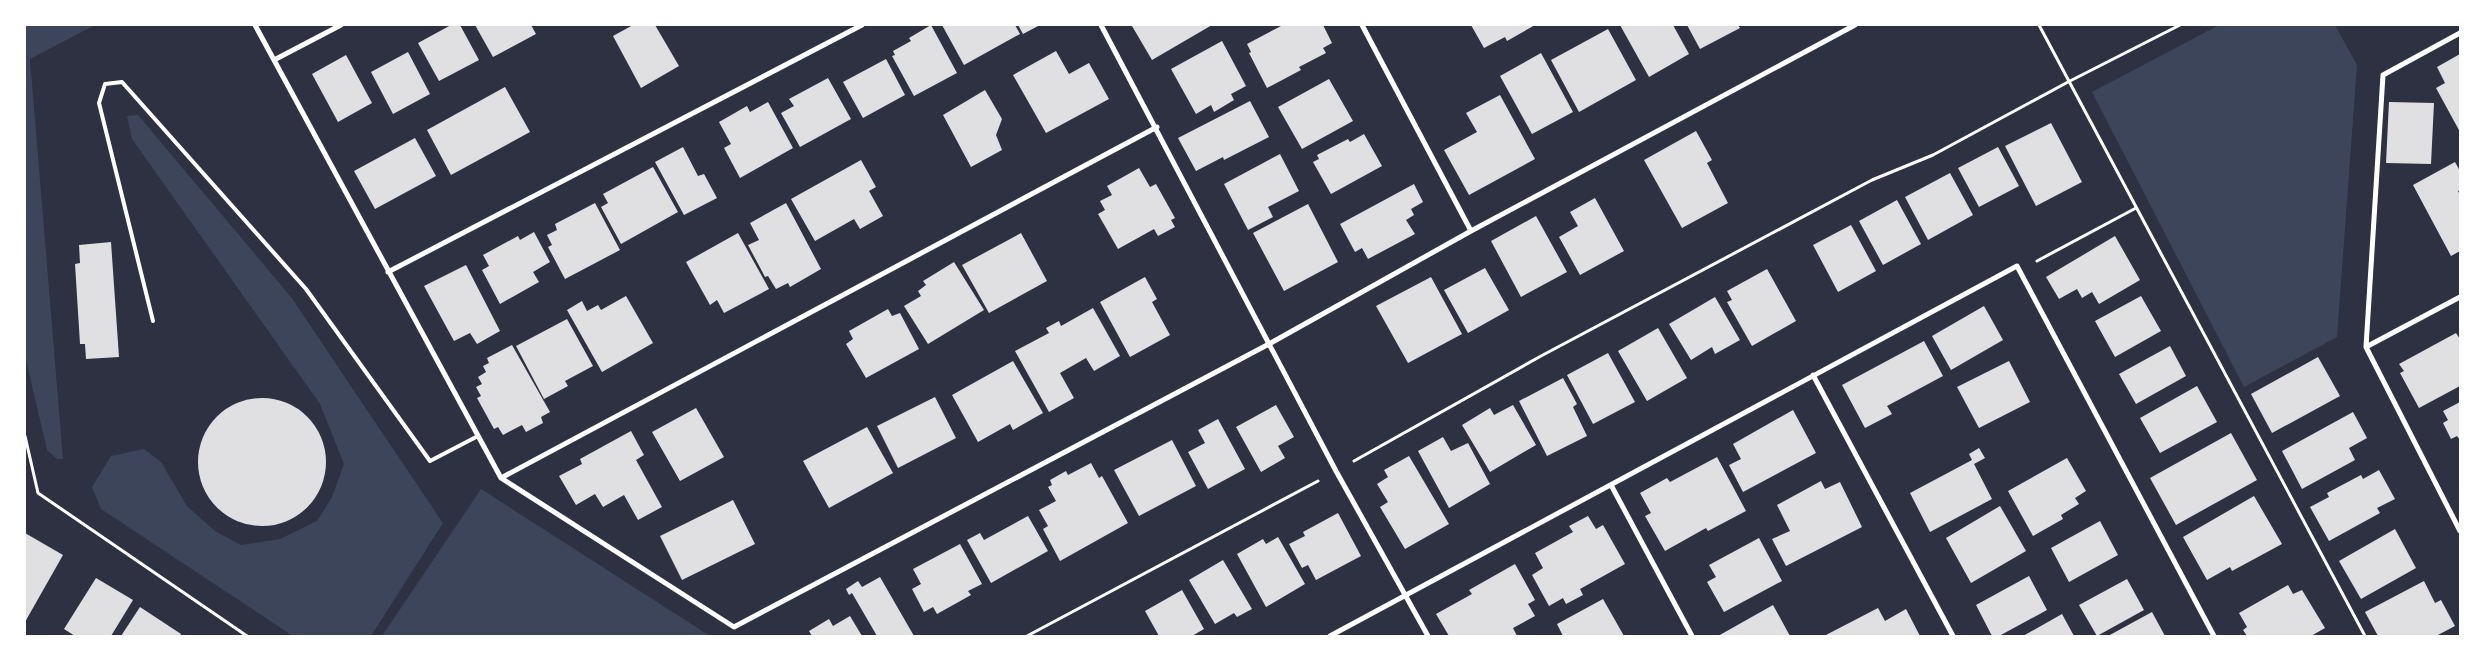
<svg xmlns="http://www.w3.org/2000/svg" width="2485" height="661" font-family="'Sofia Sans Condensed',sans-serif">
  <rect width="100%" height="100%" fill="#2d3142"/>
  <path fill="#3c4559" d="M25,25h70l-65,34 33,400h-6l-10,-9 -22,-94z
    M2219,25h116l22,40 -20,272 -93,50 -152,-295z
    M138,115l153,182 152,226 -72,113h-78l-192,-127 -9,-22 19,-31 33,-7 17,13 26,44 28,25 26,14 39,-6 37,-18 15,-24 12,-33 -24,-60 -188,-265 -5,-23z
    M481,489l229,147h-328z"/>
  <path fill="#e0e0e3" d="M451,25h9l19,35 -40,21 -21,-38z
    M475,25h56l5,9 -43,23z
    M633,25h22l24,41 -38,22 -28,-52z
    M931,25l26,48 -43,23 -22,-40 3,-1 -2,-4 18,-10 -2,-3z
    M942,25h73l5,9 -56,31z
    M1018,25h22l-17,9z
    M1134,25h78l-60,35 -20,-34z
    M1283,25h40l9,18 -9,5 3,5 -27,14 2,3 -34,18 -18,-35 2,-1 -4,-8z
    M1471,25h64l-28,16 -2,-4 -21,11z
    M1620,25h53l16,29 -40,23z
    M1687,25h51l2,3 -40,21z
    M1608,29l28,51 -57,32 -28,-52z
    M1222,41l24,45 -15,8 3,6 -20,12 -3,-7 -15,9 -25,-45z
    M1056,51l13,23 20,-11 20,36 -63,34 -33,-58z
    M408,52l22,42 -37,20 -22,-42z
    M1541,53l32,59 -41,22 -32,-58z
    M2460,54v78l-24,-44 9,-5 -8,-16z
    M346,55l26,48 -34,19 -26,-48z
    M886,59l19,36 -42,23 -20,-36z
    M828,78l23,41 -51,28 -19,-34 13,-7 -5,-7z
    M1329,79l24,42 -51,28 -24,-42z
    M505,87l25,45 -79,43 -24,-45z
    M985,90l17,29 -6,16 6,15 -31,17 -28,-52z
    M1500,95l35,64 -66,36 -25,-45 33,-18 -11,-19z
    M1250,101l19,36 -45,23 -1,-3 -27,14 -18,-33z
    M768,102l25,46 -53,30 -16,-30 7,-4 -12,-22 28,-16 3,6z
    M2389,102l45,1 -3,61 -45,-1z
    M2051,123l31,59 -46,24 -31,-60z
    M1696,131l16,29 -5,3 21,40 -46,25 -38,-68z
    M1364,134l18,32 -51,28 -18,-32 6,-3 -2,-4 31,-16 2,3z
    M415,138l21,38 -61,33 -21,-38z
    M683,147l15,29 6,-2 13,24 -33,17 -29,-53z
    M1998,147l21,39 -40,21 -21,-39z
    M1280,154l19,37 -31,16 5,10 -25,13 -24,-46z
    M861,160l15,27 -7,4 14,25 -23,13 -6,-10 -39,22 -24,-42z
    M2455,162l5,9v19l-2,1 2,4v56l-9,5 -38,-71z
    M653,167l25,45 -57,32 -20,-37 7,-4 -5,-9z
    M1139,168l11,19 6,-3 19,34 -4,2 4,7 -17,9 -4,-7 -36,20 -20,-35 7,-4 -5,-9 12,-6 -5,-9z
    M1950,173l23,42 -45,25 -23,-43z
    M1414,184l9,18 -12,7 3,6 -8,5 9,14 -47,25 -6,-11 -7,4 -15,-28z
    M1595,198l29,53 -44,24 -21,-38 19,-11 -8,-14z
    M1897,200l24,44 -38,21 -24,-44z
    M595,203l25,47 -55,29 -17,-32 4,-2 -5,-10 10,-5 -2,-6z
    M786,203l35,66 -31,18 -2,-4 -12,6 -8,-13 -3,1 -17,-32 11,-5 -9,-17z
    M1308,204l30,58 -54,29 -31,-58z
    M1536,216l31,56 -46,25 -30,-56z
    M1851,225l25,46 -38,21 -25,-47z
    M534,232l16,30 -17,10 6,10 -39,22 -18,-34 7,-4 -6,-11 35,-19 2,4z
    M738,233l31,56 -45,24 -7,-13 -7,5 -24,-43z
    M1021,233l26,48 -58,32 -27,-48z
    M2115,236l25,44 -41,24 -7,-12 -10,6 -5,-9 -18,10 -13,-22z
    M111,242l8,115 -33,2 -1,-15h-5l-5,-80 5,-1 -1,-18z
    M954,262l30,48 -56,34 -24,-38 17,-10 -3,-5 8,-6 -3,-4z
    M466,265l34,66 -23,13 -7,-11 -16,8 -30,-55z
    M1485,268l24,42 -41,23 -24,-43z
    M1767,269l29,52 -44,25 -25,-44 5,-2 -5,-9z
    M1145,277l12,22 -5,3 18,33 -40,22 -30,-55z
    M1431,277l31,57 -54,29 -32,-57z
    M626,296l27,47 -51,29 -35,-62 15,-9 5,10 11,-6 3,5z
    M2141,296l20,35 -46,26 -20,-36z
    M1715,297l25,43 -25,14 -3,-7 -21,13 -22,-36z
    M1984,306l19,34 -52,30 -19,-34z
    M1093,308l27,48 -26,15 -8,-13 -26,15 14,25 -25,14 -34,-61 34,-18 -3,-5 13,-7 2,5z
    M888,309l4,7 8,-3 19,36 -53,29 -20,-34 7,-5 -4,-8z
    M567,319l26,47 -28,15 3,5 -24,13 -28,-53z
    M1658,328l29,50 -40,23 -29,-50z
    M2456,333l4,6v47l-41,22 -19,-35 4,-2 -5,-7z
    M1924,341l19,35 -56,30 5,8 -27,14 -23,-43z
    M512,345l38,67 -9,5 2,6 -17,9 -4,-7 -19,10 -5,-8 -4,2 -17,-31 4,-2 -5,-9 6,-3 -4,-7 8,-5 -3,-6 6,-3 -2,-5z
    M2170,346l16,30 -50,28 -17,-30z
    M1608,353l27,49 -42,22 -26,-49z
    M2318,357l22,39 -68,37 -21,-39z
    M1013,361l30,52 -30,17 -3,-6 -32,18 -26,-47z
    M2009,361l21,41 -51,26 -22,-41z
    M1563,378l14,26 -4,3 14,29 -40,20 -28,-55z
    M2197,386l20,36 -57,31 -20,-35z
    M935,397l21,41 -58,30 -21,-42z
    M198 462a64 64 0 1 1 128 0a64 64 0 1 1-128 0Z
    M2460,402v38l-3,-4 -6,3 -8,-16 5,-3 -5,-9z
    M1276,405l18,32 -16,9 7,12 -24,14 -25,-45z
    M1513,405l23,40 -46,27 -28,-47 28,-17 4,7z
    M696,408l28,49 -44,24 -28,-49z
    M1793,410l23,43 -73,39 -14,-27 12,-6 -8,-15z
    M2353,412l14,26 -18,10 6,12 -53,29 -20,-38z
    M1218,419l27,50 -37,20 -20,-37 17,-9 -7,-13z
    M867,427l26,46 -64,35 -26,-47z
    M631,431l13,24 -8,5 26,47 -24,13 -14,-25 -21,12 -8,-13 -19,11 -17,-29 23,-12 -2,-5z
    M2231,433l26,47 -81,45 -26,-47z
    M1443,437l8,14 17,-8 22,41 -41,24 -31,-57z
    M1172,440l24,46 -57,30 -25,-46z
    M1979,448l6,10 -11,6 18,35 -62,33 -20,-39 62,-33 -3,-6z
    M1409,456l40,68 -44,25 -25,-42 8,-5 -11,-18 11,-7 -4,-7z
    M1717,457l29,54 -38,20 -2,-3 -41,23 -20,-35 6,-3 -11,-20 27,-15 3,4z
    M2067,458l19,33 -11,7 4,6 -18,11 2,4 -30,17 -25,-45z
    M1091,463l8,15 3,-2 26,47 -68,38 -17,-32 5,-3 -9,-16 17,-9 -8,-14 4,-2 -2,-5 16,-9 2,4z
    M2379,470l16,29 -18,9 3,5 -51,28 -19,-34 19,-10 -2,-4 34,-18 2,4z
    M1821,481l4,8 15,-7 22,45 -76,39 -14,-27 18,-8 -13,-26z
    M2254,496l28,48 -50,27 -2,-4 -23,13 -24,-43z
    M733,500l22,44 -73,36 -22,-44z
    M2000,506l26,45 -55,32 -25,-45z
    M1338,513l23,43 -45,24 -8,-15 -6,3 -13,-24 16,-8 -2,-4z
    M1028,516l20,35 -57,32 -24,-43 13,-7 4,7z
    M1588,516l8,13 7,-4 22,39 -45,25 3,6 -17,9 -3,-6 -14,8 -17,-31 11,-7 -8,-15 38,-21 -4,-6z
    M2100,521l18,34 -49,27 -18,-34z
    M2395,529l21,39 -55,31 -22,-38z
    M25,533l38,22 -38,67z
    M1278,537l27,47 -39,23 -29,-53 26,-15 3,5z
    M1759,538l23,43 -58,31 -17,-30 9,-5 -7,-12z
    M960,544l22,40 -14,7 3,4 -34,19 -4,-7 -9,5 -12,-23 9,-5 -8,-15z
    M1223,560l29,49 -15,8 -3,-4 -19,11 -26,-44z
    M1515,564l20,36 -7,4 7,12 -22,12 4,8h-68l-13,-22 36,-20 -3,-4z
    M2029,576l18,34 -48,26h-7l-16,-31z
    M880,577l34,59h-37l-25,-43 -3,2 -3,-6 12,-8 4,6z
    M96,578l37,22 -22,36h-36l-11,-7z
    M2127,579l17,31 -47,26 -18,-31z
    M2424,581l11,22 6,-3 14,26 -19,10h-58l-13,-24z
    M2288,585l5,9 9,-4 23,38 -14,8h-64l-4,-6 4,-3 -8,-14z
    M1182,590l22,39 -12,7h-33l-14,-25z
    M1603,599l21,37h-61l-6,-12z
    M1773,605l17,31h-72z
    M140,607l41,27 -1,2h-59z
    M1878,608l7,13 21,-12 14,27h-96z
    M2152,612l13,24h-57z
    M2062,614l12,22h-51z
    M850,616l12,20h-50l-3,-5 20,-12 4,7z"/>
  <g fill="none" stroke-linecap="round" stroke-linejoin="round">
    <path stroke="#fff" stroke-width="3" d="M2039,25l326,611
      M2037,261l99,-53
      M25,436l13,57 209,143
      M1354,461l187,-105 331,-176 61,-25 135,-73 112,-57
      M1027,636l291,-155"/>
    <path stroke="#fff" stroke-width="4" d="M153,321l-54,-218 6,-19 17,-2 184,207 124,172 48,-25"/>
    <path stroke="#fff" stroke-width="5" d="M255,25l246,453 233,149 535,-283 202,-113 384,-206
      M1101,25l235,446 92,165
      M1362,25l109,206
      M2460,33l-77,42 -17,272 94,184
      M274,60l67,-35
      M388,272l474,-247
      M2366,347l94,-50
      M1813,375l140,261
      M501,478l656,-351
      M1611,485l81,151
      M1330,636l687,-370 197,370"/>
  </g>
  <rect width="2485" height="661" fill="none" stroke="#ffffff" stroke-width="52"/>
</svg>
